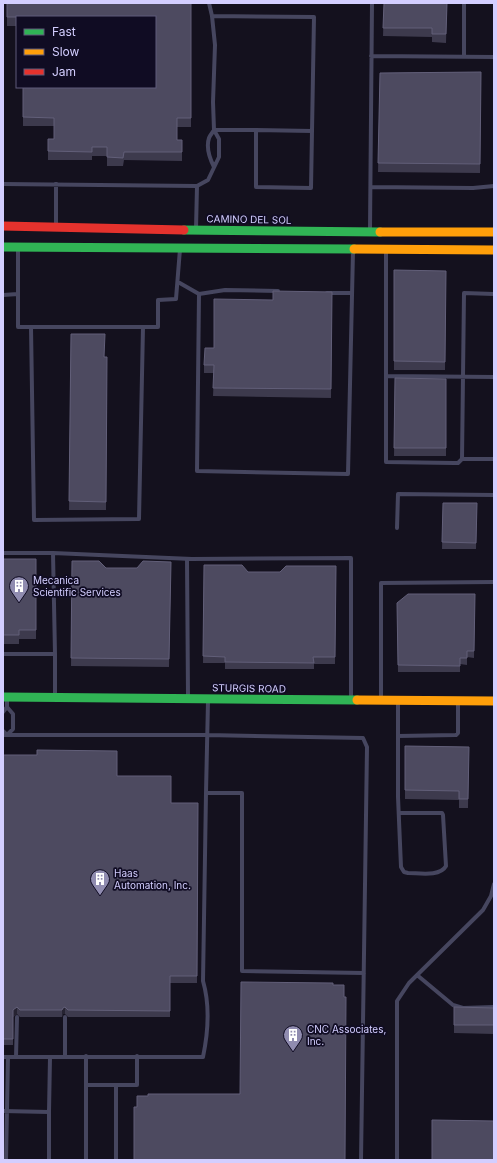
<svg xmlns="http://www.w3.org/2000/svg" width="497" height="1163" font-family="Inter,sans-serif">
  <rect width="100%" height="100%" fill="#14111e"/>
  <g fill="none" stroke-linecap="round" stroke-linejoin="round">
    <path stroke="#46465f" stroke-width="4" d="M212,16l102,1 -3,171 -55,-1v-57h-42
      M371,56l123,1
      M464,56v-53
      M256,130l56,1
      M214,167c-4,-8 -8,-20 -5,-29 1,-3 4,-6 5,-8
      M3,184l194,2 -1,43
      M197,186l11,-6 11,-23v-18l-5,-9 -1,-28 2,-57 -3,-29 -3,-13
      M371,187l102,1 21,-2
      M56,226v-42
      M370,229l2,-226
      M18,249v78h140v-27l18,-1 4,-50
      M386,252v124l108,1
      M178,282l21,12 -2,177 151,3 5,-223
      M327,293h25
      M199,294l26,-4 53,1
      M494,294l-30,-1 -2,166h32
      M3,295l15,-1
      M31,327l3,193 105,-1 4,-192
      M386,376v86l68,1h4l4,-4
      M397,528l1,-34 96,1
      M3,553h50
      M187,559l1,137
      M3,654h52l-2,-101 139,6 159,-1v140
      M55,654v41
      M381,698v-115l113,-1
      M208,701l-2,92h36v178l122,2
      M398,701v96l3,70 3,5 4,1c11,0 32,4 38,-7l-3,-51 -1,-2h-43
      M3,712l4,-5v-9
      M3,731l4,4 6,-6v-15l-6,-7
      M3,735h204l156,3 4,9 -6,413
      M398,736l58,-1 2,-2v-31
      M417,975l36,30 10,3 31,-1
      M3,1057h200c5,-24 7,-52 0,-76l3,-188
      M16,1057l1,-40
      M65,1057v-40
      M86,1085h51v-29
      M116,1085v75
      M3,1111l46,1v48
      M49,1112l1,-55
      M6,1160l2,-103
      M86,1160v-104
      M397,1160v-159l12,-18 74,-73 8,-14 3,-12"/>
    <path stroke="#30b455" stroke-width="9" d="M184,230l196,2
      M3,247l351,2
      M3,697l354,3"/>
    <path stroke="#ff9f0a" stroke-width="9" d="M380,232h114
      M354,249l140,1
      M357,700l137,1"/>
    <path stroke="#e5322d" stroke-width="9" d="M3,226l181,4"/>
  </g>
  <path fill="#3d3a4d" d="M7,3h184v124h-14v13h5v21l-58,-1 -1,6h-16v-10h-15v4h-44v-21h6v-13h-31v-39l132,-70h-138v9h-10z
    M384,3h63l-1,40 -14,-1v-5l-49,-1z
    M481,72l-1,101 -102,-1 2,-99z
    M394,270l52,1 -1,99h-51z
    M332,292l-1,106 -118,-2 1,-23h-10v-8l10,-17 59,-48z
    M71,334l34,23h2l-1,153h-37z
    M395,378l51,1v77h-52z
    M443,503h34l-1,46h-34z
    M3,559h33v80h-17v5h-16z
    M72,561l34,7h31l34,-6 -2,105 -98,-1z
    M204,565l44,7h32l56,-6 -1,98h-21v5h-89v-6h-22z
    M475,594l-1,64 -7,-1v8l-7,-1v8h-62l-1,-69z
    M405,746l64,1 -1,61h-9v-8l-54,-1z
    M3,755l168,48h27l-1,180h-27v34h-102l-3,-3h-2l-1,3h-42l-3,-3 -4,3v28h-10z
    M454,1007l40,1v26l-40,-1z"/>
  <path fill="#262332" d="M17,1007v7l-4,3v-7z
    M65,1007v7h-2l-1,3v-7l1,-2z"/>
  <path fill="#4d4a60" stroke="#625f79" d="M7,3h184v115h-14v22h5v12h-58l-1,6 -16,-1v-10h-15v5l-44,-1v-12h6v-21l-31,-1v-30h132v-70h-148z
    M384,3h63l-1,31h-14v-6h-49z
    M481,72l-1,92 -102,-1 2,-90z
    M394,270l52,1 -1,91 -51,-1z
    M273,291l59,1 -1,97 -118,-1 1,-23h-10l1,-17h9v-49l59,1z
    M71,334h34l-1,23h3l-1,145 -37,-1z
    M395,378l51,1v69h-52z
    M443,503h34l-1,40 -34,-1z
    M3,559h33v71h-17v5h-16z
    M72,561h27l7,7h31l6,-7 28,1 -2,97 -98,-1z
    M204,565h38l6,7h32l6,-6h50l-1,91h-22l1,6 -89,-1v-5l-22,-1z
    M408,594h67l-1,57h-7v7h-7v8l-62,-1 -1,-62z
    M405,746l64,1 -1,52h-9v-8l-54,-1z
    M37,750l80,1v25h54v27h27l-1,173h-27v35l-102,-1 -3,-3 -2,1 -1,2h-42l-3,-3 -4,3v29h-10v-284h34z
    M241,982l92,1v2h11v12h2l-1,163h-211v-53h3v-11h11v-2h92z
    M454,1007l40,1v17h-40z
    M432,1120l62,1v39h-62z"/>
  <defs>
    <symbol id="building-pin" viewBox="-11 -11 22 30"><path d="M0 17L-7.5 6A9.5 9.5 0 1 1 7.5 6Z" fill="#908cb0" stroke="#100c23"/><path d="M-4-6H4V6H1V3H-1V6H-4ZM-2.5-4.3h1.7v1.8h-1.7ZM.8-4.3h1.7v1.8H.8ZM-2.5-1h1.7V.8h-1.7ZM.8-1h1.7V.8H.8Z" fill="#fff"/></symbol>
  </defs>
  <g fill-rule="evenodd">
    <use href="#building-pin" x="8" y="575" width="22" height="30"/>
    <use href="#building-pin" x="89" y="868" width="22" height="30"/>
    <use href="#building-pin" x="282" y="1024" width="22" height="30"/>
  </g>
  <g text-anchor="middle" stroke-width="3.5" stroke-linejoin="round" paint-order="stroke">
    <g font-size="10" fill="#d3ceff" stroke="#100c23">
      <text transform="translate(249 219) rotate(1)" y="4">CAMINO DEL SOL</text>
      <text transform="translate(249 688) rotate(1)" y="4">STURGIS ROAD</text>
    </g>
    <g font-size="10" fill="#d3ceff" stroke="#100c23" text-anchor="start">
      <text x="33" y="584">Mecanica<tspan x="33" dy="12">Scientific Services</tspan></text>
      <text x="114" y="877">Haas<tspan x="114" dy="12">Automation, Inc.</tspan></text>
      <text x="307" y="1033">CNC Associates,<tspan x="307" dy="12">Inc.</tspan></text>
    </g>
  </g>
  <rect width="497" height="1163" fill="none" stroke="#d3ceff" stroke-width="8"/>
  <rect x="16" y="16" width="140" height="72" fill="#100c23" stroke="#5e5a7b"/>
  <rect x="24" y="29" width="20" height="6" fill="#30b455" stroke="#5e5a7b"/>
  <text x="52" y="36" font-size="12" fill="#d3ceff">Fast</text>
  <rect x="24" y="49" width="20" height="6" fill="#ff9f0a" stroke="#5e5a7b"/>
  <text x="52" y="56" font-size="12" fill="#d3ceff">Slow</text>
  <rect x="24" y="69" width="20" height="6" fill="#e5322d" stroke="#5e5a7b"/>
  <text x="52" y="76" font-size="12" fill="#d3ceff">Jam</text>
</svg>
